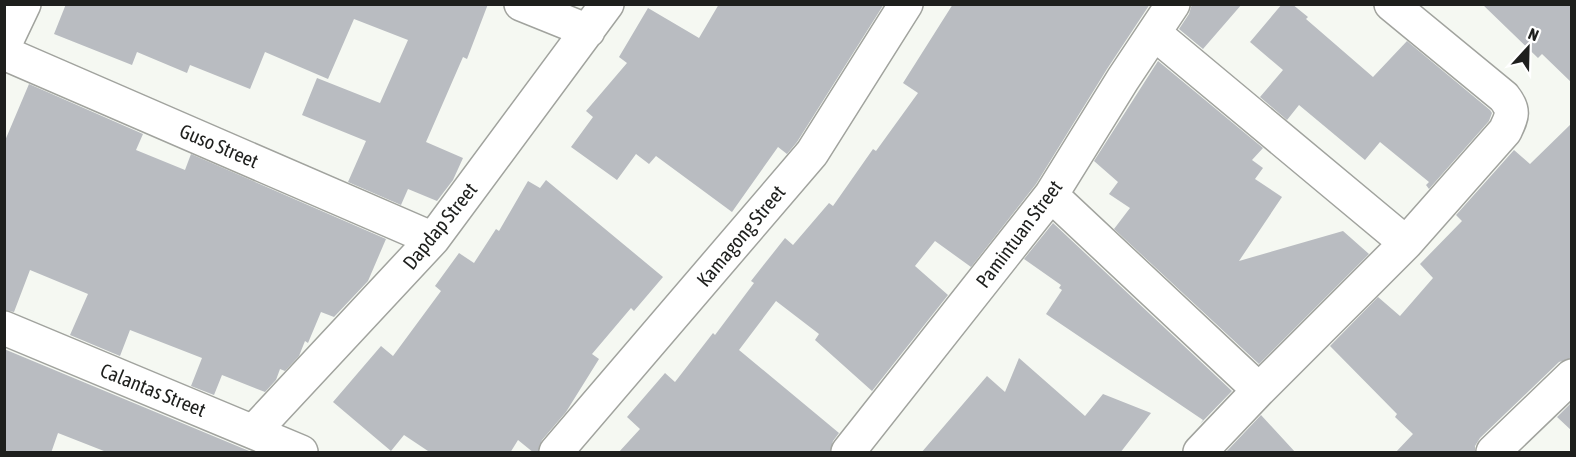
<svg xmlns="http://www.w3.org/2000/svg" width="1576" height="457" font-family="'Asap Condensed',sans-serif">
  <rect width="100%" height="100%" fill="#f5f8f2"/>
  <path fill="#b9bcc1" d="M66,4h422l-21,55 -4,-2 -37,85 37,16 -10,22 -16,21 -29,-12 -7,16 -53,-23 18,-41 -64,-26 15,-37 63,25 28,-63 -54,-21 -26,60 -63,-27 -15,37 -60,-24 -3,8 -50,-21 -5,13 -78,-31z
    M719,4h165l-87,138 -10,12 -9,-7 -46,65 -76,-56 -7,8 -13,-10 -19,26 -46,-33 22,-30 -7,-6 41,-48 -8,-6 29,-49 51,30z
    M953,4h197l-43,65 -71,115 -65,83 -36,-26 -20,25 33,29 -76,96 -57,-51 4,-6 -43,-33 -37,49 100,83 -6,8 -3,12h-212l22,-24 -13,-12 38,-44 10,9 38,-49 2,2 39,-52 -3,-2 34,-43 8,7 36,-42 4,3 40,-57 3,2 42,-58 -15,-10z
    M1192,4h50l-39,45 -24,-20 10,-15z
    M1282,4h10l16,13 -2,2 67,58 34,-36 83,69 2,3 -3,8 -60,68 -3,-4 3,-3 -49,-40 -15,18 -66,-55 -12,15 -27,-23 23,-27 -33,-28z
    M1482,4h90v79l-30,-29 -4,4z
    M1158,61l105,87 -11,12 11,8 -8,11 27,18 -43,64 104,-30 26,23 -110,110 -145,-135 16,-21 -21,-14 9,-12 -24,-21z
    M29,84l114,50 -7,16 49,20 6,-16 195,85 -18,42 -34,36 -13,-5 -13,31 -3,-2 -6,15 -14,15 -5,-2 -4,11 -11,12 -43,-17 -8,20 -23,-9 11,-28 -72,-28 -10,26 -50,-21 18,-41 -58,-24 -16,42 -10,-2v-167z
    M1572,123v235l-13,4 -79,76 -5,8v7h-80l18,-19 -18,-17 2,-3 -67,-68 48,-49 22,19 33,-38 -13,-14 42,-43 -6,-6 58,-65 16,14z
    M546,180l117,97 -29,34 -3,-3 -39,46 7,5 -33,53 -24,28 -4,13h-4l-16,-13 -8,13h-79l-27,-18 -13,16 -58,-49 48,-56 12,10 48,-65 -6,-5 24,-33 15,10 22,-34 3,2 29,-50 12,7z
    M1053,223l179,168 -32,33 3,-4 -157,-106 16,-24 -3,-2 2,-3 -37,-26z
    M4,349l250,104h-145l-51,-20 -7,20h-47z
    M1019,358l66,58 18,-22 48,19 -31,40h-199l66,-77 18,16z
    M1572,402v29l-15,-14z
    M1261,415l35,38h-70v-1z"/>
  <g fill="none" stroke-linecap="round" stroke-linejoin="round">
    <defs>
      <path id="minor" d="M521,4l67,27
        M1154,33l252,210
        M4,46l20,-42
        M4,53l429,186
        M1051,195l208,195
        M4,328l297,124
        M254,431l179,-192 174,-235
        M556,452l256,-299 94,-149
        M848,452l203,-257 72,-116 50,-75
        M1200,452l59,-62 147,-147 99,-112c7,-15 10,-20 -1,-34l-113,-93
        M1493,452l79,-76"/>
    </defs>
    <use href="#minor" stroke="#a1a39e" stroke-width="36"/>
    <use href="#minor" stroke="#fff" stroke-width="33"/>
  </g>
  <g text-anchor="middle" stroke-width="4.5" stroke-linejoin="round" paint-order="stroke">
    <g font-size="20" fill="#1e1f1d" stroke="#fff">
      <text transform="translate(219 146) rotate(23)" y="7">Guso Street</text>
      <text transform="translate(440 226) rotate(-51)" y="7">Dapdap Street</text>
      <text transform="translate(1019 234) rotate(-53)" y="7">Pamintuan Street</text>
      <text transform="translate(741 236) rotate(-50)" y="7">Kamagong Street</text>
      <text transform="translate(153 390) rotate(22)" y="7">Calantas Street</text>
    </g>
  </g>
  <rect width="1576" height="457" fill="none" stroke="#1e1f1d" stroke-width="12"/>
  <g transform="translate(1528 48) rotate(22)" stroke="#ffffff" stroke-width="4.5" paint-order="stroke">
  <path d="M0-4.5L10 22L0 15L-10 22Z" fill="#1e1f1d"/>
  <text y="-9" font-size="16" font-weight="bold" text-anchor="middle" fill="#1e1f1d">N</text>
  </g>
</svg>
